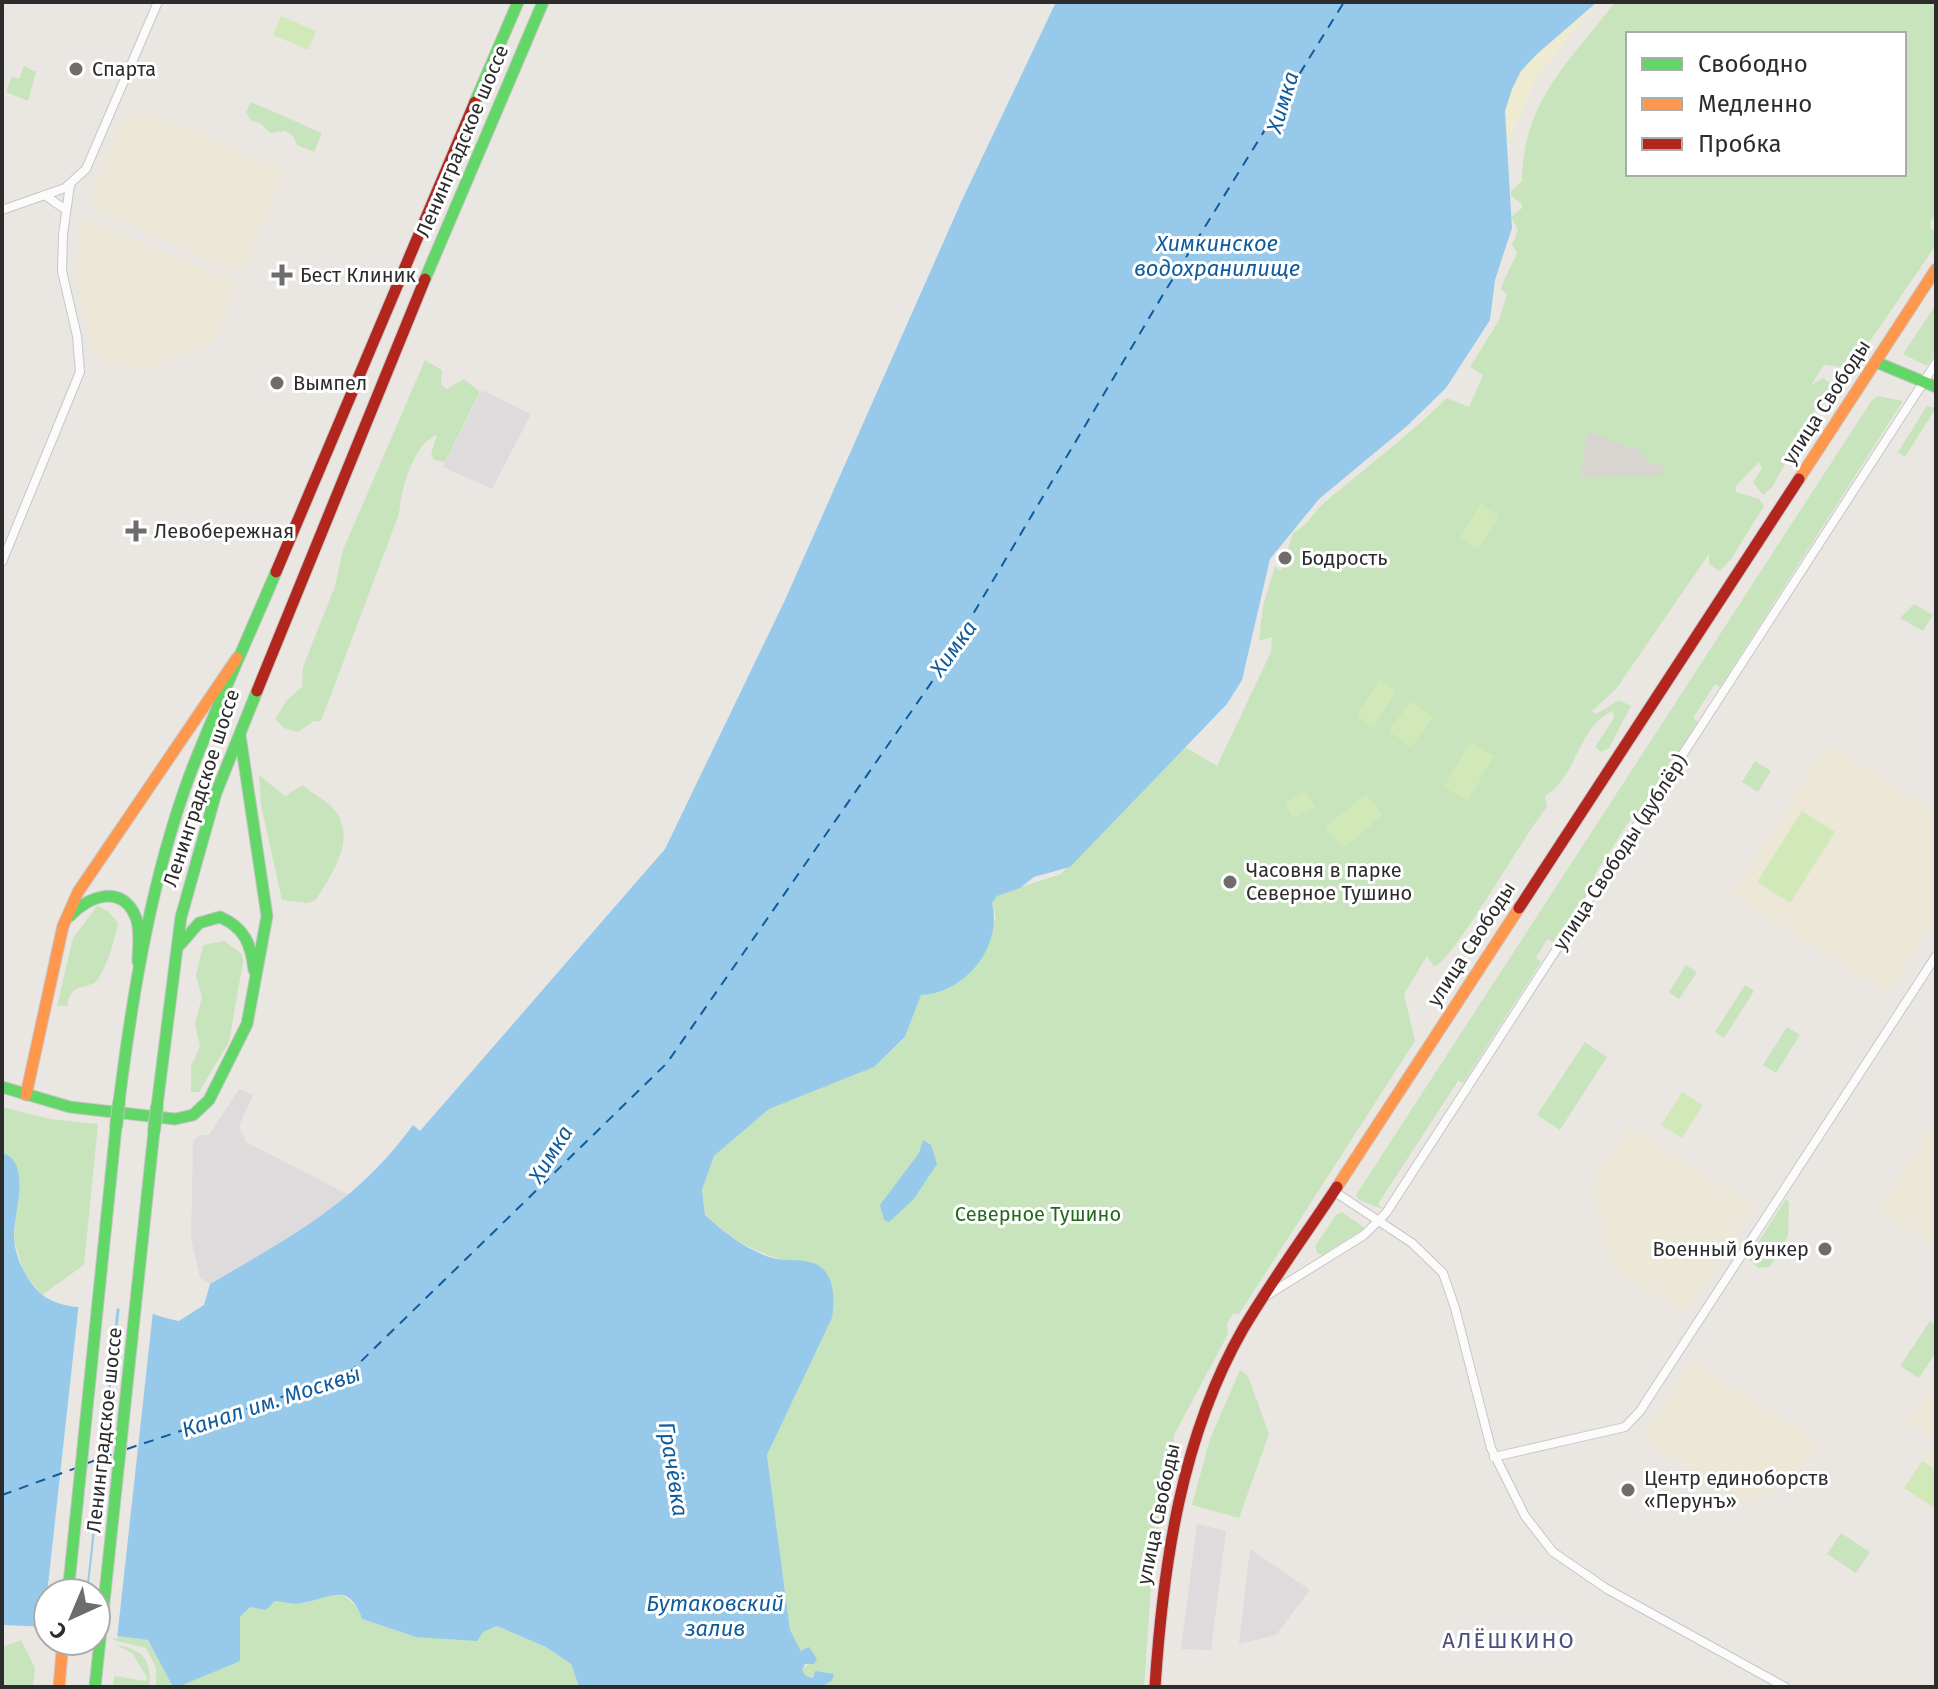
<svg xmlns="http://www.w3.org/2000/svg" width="1938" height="1689" font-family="'Fira Sans',sans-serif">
  <rect width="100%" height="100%" fill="#eae7e2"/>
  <path fill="#dedbdd" d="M482,390l49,24 -39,75 -49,-22z
    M239,1089l14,6 -14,31 7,16 103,53 -36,29 -103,60 -10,-6 -9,-40 2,-97 8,-6h8z
    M1197,1524l29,7 -15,119 -30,-1z
    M1250,1549l60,41 -34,45 -37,9z"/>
  <path fill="#ece7d7" d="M127,111l61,17 96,44 -40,95 -8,5 -146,-66 4,-20z
    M81,217l155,66 -21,57 -68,30 -43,-10 -12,-10 -16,-74z
    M1828,744l108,69v103l-49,77 -155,-99z
    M1936,1119v128l-57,-38z
    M1629,1127l125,79 -69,107 -73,-46 -20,-82z
    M1691,1361l128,81 -24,37 -50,26 -102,-66z
    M1936,1380v88l-13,-8 12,-19 -27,-18z"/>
  <path fill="#c7e4bc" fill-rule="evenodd" d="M1615,2h321v212l-6,8 1,7 5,1v15l-79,115 -8,8 -25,-3 -13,20 12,-7 13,9 -3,10 -17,12 -44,78 -9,8 -10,-13 9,-14 -3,-6 -23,24v6l23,7 5,7 -33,53 -12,12 -10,-7v-10l-93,135 -24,22 4,3 23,-14 12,6 -22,42 -8,4 -6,-5 19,-29 -1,-7c-35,14 -35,65 -68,85l2,11c-23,27 -93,153 -113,160l-7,-11 -23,38 11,47 -176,273h-6l-6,9 1,11 -54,101 -3,38 -18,85 -9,129h-324l12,-6 -26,-5 -4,-6 7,-7 -2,-14 -6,2 -11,-21 -23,-175 65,-137 -19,-55c-44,-1 -76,-19 -108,-48l-3,-25 12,-34 55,-47 105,-42 31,-29 16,-44c47,-1 55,-39 75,-76l-4,-15 5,-8 64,-21 124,-127 32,19 54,-114 1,-15 -13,4 4,-35 12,-40 6,5 12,-38c14,-7 20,-20 31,-30 41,-35 84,-67 123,-105l22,9 14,-32 -13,-8 29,-47 8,-26 -6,-4c1,-7 12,-28 16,-37l-5,-8 6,-15 -7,-13 11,-9v-4l-11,-8v-5l11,-10c1,-81 47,-118 93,-179zM1628,34h276v140h-276z
    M24,66l12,6 -8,29 -22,-9 6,-16 7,3z
    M251,102l71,31 -8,19 -17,-7 -4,-9 -8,-5 -15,2 -10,-10 -9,-2 -5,-9z
    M1936,304v49l-9,13 -24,-12z
    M425,360l17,10 -1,13 5,6 18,-10 16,13 -35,70 -11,-2 -3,-6 6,-19c-24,8 -36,56 -38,79l-78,207h-7l-16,11 -14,-4 -9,-9 12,-19 15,-13 1,-20 32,-81 8,-36z
    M1878,396l25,5 -183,286 -5,-3 -22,34 5,4 -59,92 -4,-2 -41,64 3,3 -44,63 -6,-3 -11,19 5,4 -78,121 -5,-2 -80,123 5,5 -24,-9 -3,-5 516,-795z
    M1927,406l9,2 -31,49 -7,-5z
    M1914,604l19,11 -10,16 -23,-13z
    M1755,761l16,10 -13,21 -16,-10z
    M259,775l26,21 18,-11c10,10 23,15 30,23 25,29 0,64 -17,92l-8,3 -26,-3 -21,-95z
    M97,906l12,6 9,11c-1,11 -15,56 -24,60 -17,8 -21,0 -27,23h-10l16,-68z
    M224,941l18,13 1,8 -14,80 -30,50h-8v-26l9,-20 -5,-22 7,-27 -6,-21 7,-31z
    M1686,965l11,7 -18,27 -10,-7z
    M1745,985l9,6 -30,47 -9,-6z
    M1787,1027l13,8 -24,38 -13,-8z
    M1585,1042l22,15 -47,73 -23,-15z
    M2,1107l48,12 48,5 -14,141 -42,30 -18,-22 -10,-33 5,-62 -17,-25z
    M1786,1199l3,3 -1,34 -18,31 -12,1 -10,-10z
    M1342,1212l23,16 -43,27 -5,-2 -2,-7 21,-31z
    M1930,1321l6,4v27l-17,26 -19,-12z
    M1240,1370l8,6 21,58 -30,84 -47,-13 18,-66z
    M1841,1533l29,19 -14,21 -29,-19z
    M333,1593c15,3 24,11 29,26l54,18 67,-5 14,-6 49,21 25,17 8,23h-401l61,-26 1,-44 10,-10 16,3 9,-9 31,2z
    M113,1635l35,5 25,47h-17v-19l-10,-20 -33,-8z
    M21,1640l14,28 -2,19h-31v-40z
    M116,1645c26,4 37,15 33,42h-36l1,-11 32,5 1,-4 -15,-24z"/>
  <path fill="#eeebd0" d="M1594,6l-58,72 -28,66c-1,-10 -3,-21 -3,-31 3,-46 54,-83 89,-107z"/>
  <path fill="#d1e9b9" d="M281,16l35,15 -8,19 -35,-15z
    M1480,504l19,12 -21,33 -18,-11z
    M1379,680l17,11 -22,36 -17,-11z
    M1411,701l22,16 -22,30 -22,-16z
    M1470,742l24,14 -26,45 -24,-14z
    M1306,791l9,16 -22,11 -8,-15z
    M1366,794l17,21 -40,33 -18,-21z
    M1802,811l33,21 -45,71 -33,-21z
    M1682,1092l21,13 -21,33 -21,-13z
    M1922,1461l14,9v39l-32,-21z"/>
  <path fill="#d8d5d0" d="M1587,432l57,20 -1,6 22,10 -3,7 -81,2z"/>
  <path fill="#97caea" d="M1056,2h541l-60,52 -16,17 -9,18 -7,22 7,117 -17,52 -5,40 -44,68 -39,38 -88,73 -49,60 -28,121 -15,24 -157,163 -36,10 -14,11 -23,8 -5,7c11,44 -27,90 -71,92l-16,42 -31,30 -105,42 -55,47 -12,34 3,25c19,17 39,33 64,42 14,5 30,1 44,6 22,7 22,36 19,55l-65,137 23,175 11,21 8,-4 8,12 -3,5h-9l-3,6 4,6 7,2 2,-7 19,3 -2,7 -12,6h-241l-8,-23 -25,-17 -49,-21 -14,6 -6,9 -61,-4 -54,-18c-13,-39 -33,-20 -60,-16 -9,2 -17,-1 -27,-2l-9,9 -16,-3 -10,10v44l-62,26h-5l-25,-47 -52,-7v-40h-48v34l-46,-2v-472c31,8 11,63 12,85 1,19 12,42 26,55 26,23 73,11 103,18 13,3 23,8 36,10l25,-16 6,-21c82,-48 146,-81 203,-159l7,6 245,-282 120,-249 177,-400z
    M923,1140l8,5 6,19 -24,36 -24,22 -5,-2 -4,-15 39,-52z"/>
  <path fill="#eae7e2" d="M79,1302l38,4 -31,287h-38v38h-5z
    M120,1306l33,5 -36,328 -21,-2v-44h-8z"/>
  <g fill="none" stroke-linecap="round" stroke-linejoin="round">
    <path stroke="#105b9c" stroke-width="2" stroke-dasharray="10 8" stroke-linecap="butt" d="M127,1449l220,-74 320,-312 271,-390 226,-380 180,-291
      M85,1464l28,-10
      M2,1495l74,-27"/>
    <defs>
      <path id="street" d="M46,196l20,14
        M2,210l63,-22 21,-19 72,-167
        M2,562l78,-190 -3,-36 -15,-65 1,-37 7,-49
        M1335,1192l77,51 31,30 12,35 36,140 34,68 28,36 54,37 178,98
        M1266,1296l98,-61 22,-22 550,-850
        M1494,1457l131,-30 15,-16 296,-455"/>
      <path id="fast" d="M475,102l43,-100
        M425,279l118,-277
        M1876,362l60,25
        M70,916c18,-20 53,-33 66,2 5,12 2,31 2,44
        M178,947l21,-24 21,-6c25,11 31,27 34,53
        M2,1087l68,20 105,12 18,-4 16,-15 38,-76 20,-108 -27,-181
        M119,1102c14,-112 33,-227 73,-333 26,-66 56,-131 84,-197
        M157,1106l24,-189 35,-124 41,-102
        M68,1593l48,-466
        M95,1687l59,-556"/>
      <path id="slow" d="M1799,479l137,-210
        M26,1095l37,-169 15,-34 159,-234
        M1337,1187l182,-279
        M59,1687l4,-46"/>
      <path id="jam" d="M276,572l199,-470
        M257,691l168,-412
        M1519,908l280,-429
        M1155,1687c8,-122 26,-250 88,-358 29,-49 63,-95 94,-142"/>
    </defs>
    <use href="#street" stroke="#c7c6c7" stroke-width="10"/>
    <use href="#fast" stroke="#c7c6c7" stroke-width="13"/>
    <use href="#slow" stroke="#c7c6c7" stroke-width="13"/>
    <use href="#jam" stroke="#c7c6c7" stroke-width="13"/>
    <use href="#street" stroke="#fcfbfb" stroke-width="8"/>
    <use href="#fast" stroke="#63d668" stroke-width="11"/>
    <use href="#slow" stroke="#ff974d" stroke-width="11"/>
    <use href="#jam" stroke="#b3261e" stroke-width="11"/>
    <defs>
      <path id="fast-bridge" d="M116,1127l3,-25
        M154,1131l3,-25"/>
    </defs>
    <use href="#fast-bridge" stroke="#c6c4c2" stroke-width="14" stroke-linecap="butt"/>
    <use href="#fast-bridge" stroke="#63d668" stroke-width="12"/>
  </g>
  <g fill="#6e6d6c" stroke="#fff" stroke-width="3">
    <circle cx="76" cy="69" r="8"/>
    <path d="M278 263h8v8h8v8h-8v8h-8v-8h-8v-8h8z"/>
    <circle cx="277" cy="383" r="8"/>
    <path d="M132 519h8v8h8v8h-8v8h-8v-8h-8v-8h8z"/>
    <circle cx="1285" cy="558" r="8"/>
    <circle cx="1230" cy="882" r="8"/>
    <circle cx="1825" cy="1249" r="8"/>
    <circle cx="1628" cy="1490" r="8"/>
  </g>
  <g text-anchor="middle" stroke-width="6" stroke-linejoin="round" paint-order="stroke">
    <g font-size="20" fill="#2c2c2c" stroke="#fff" text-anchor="start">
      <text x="92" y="76">Спарта</text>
      <text x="300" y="282">Бест Клиник</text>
      <text x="293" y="390">Вымпел</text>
      <text x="154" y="538">Левобережная</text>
      <text x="1301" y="565">Бодрость</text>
      <text x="1246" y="877">Часовня в парке<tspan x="1246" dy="23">Северное Тушино</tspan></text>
      <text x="1809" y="1256" text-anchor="end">Военный бункер</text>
      <text x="1644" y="1485">Центр единоборств<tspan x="1644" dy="23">«Перунъ»</tspan></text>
    </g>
    <g font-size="20" fill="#2c2c2c" stroke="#fff">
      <text transform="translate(462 141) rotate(-67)" y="7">Ленинградское шоссе</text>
      <text transform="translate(1826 402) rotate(-57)" y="7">улица Свободы</text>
      <text transform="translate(201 788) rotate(-72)" y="7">Ленинградское шоссе</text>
      <text transform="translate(1620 852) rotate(-57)" y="7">улица Свободы (дублёр)</text>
      <text transform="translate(1471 944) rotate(-57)" y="7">улица Свободы</text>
      <text transform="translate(104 1430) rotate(-84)" y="7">Ленинградское шоссе</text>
      <text transform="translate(1158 1514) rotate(-78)" y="7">улица Свободы</text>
    </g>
    <g font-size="20" fill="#23681c" stroke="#fff">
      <text x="1038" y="1221">Северное Тушино</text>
    </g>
    <g font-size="22" font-style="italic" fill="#105b9c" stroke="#fff">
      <text transform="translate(1282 102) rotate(-73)" y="8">Химка</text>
      <text x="1217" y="251">Химкинское<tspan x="1217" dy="25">водохранилище</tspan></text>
      <text transform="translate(953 648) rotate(-54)" y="8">Химка</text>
      <text transform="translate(550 1154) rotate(-58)" y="8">Химка</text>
      <text transform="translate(271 1401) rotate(-18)" y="8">Канал им. Москвы</text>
      <text transform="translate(674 1469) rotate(81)" y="8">Грачёвка</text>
      <text x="715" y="1611">Бутаковский<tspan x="715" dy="25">залив</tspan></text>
    </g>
    <g font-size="22" letter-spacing="2" fill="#4c4f7c" stroke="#fff">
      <text x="1509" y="1648">АЛЁШКИНО</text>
    </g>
  </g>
  <rect width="1938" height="1689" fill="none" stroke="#2c2c2c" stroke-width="8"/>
  <rect x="1626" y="32" width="280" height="144" fill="#ffffff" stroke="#ababab" stroke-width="2"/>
  <rect x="1642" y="58" width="40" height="12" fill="#63d668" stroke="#ababab" stroke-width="2"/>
  <text x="1698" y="72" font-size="24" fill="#2c2c2c">Свободно</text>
  <rect x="1642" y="98" width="40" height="12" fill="#ff974d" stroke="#ababab" stroke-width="2"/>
  <text x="1698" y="112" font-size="24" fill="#2c2c2c">Медленно</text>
  <rect x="1642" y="138" width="40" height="12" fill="#b3261e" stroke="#ababab" stroke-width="2"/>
  <text x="1698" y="152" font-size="24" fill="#2c2c2c">Пробка</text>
  <g transform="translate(72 1617) rotate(224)"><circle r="38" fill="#ffffff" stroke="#ababab" stroke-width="2"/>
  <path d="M0-6L14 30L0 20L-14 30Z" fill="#6e6d6c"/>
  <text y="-12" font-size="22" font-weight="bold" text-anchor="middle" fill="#2c2c2c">С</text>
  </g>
</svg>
